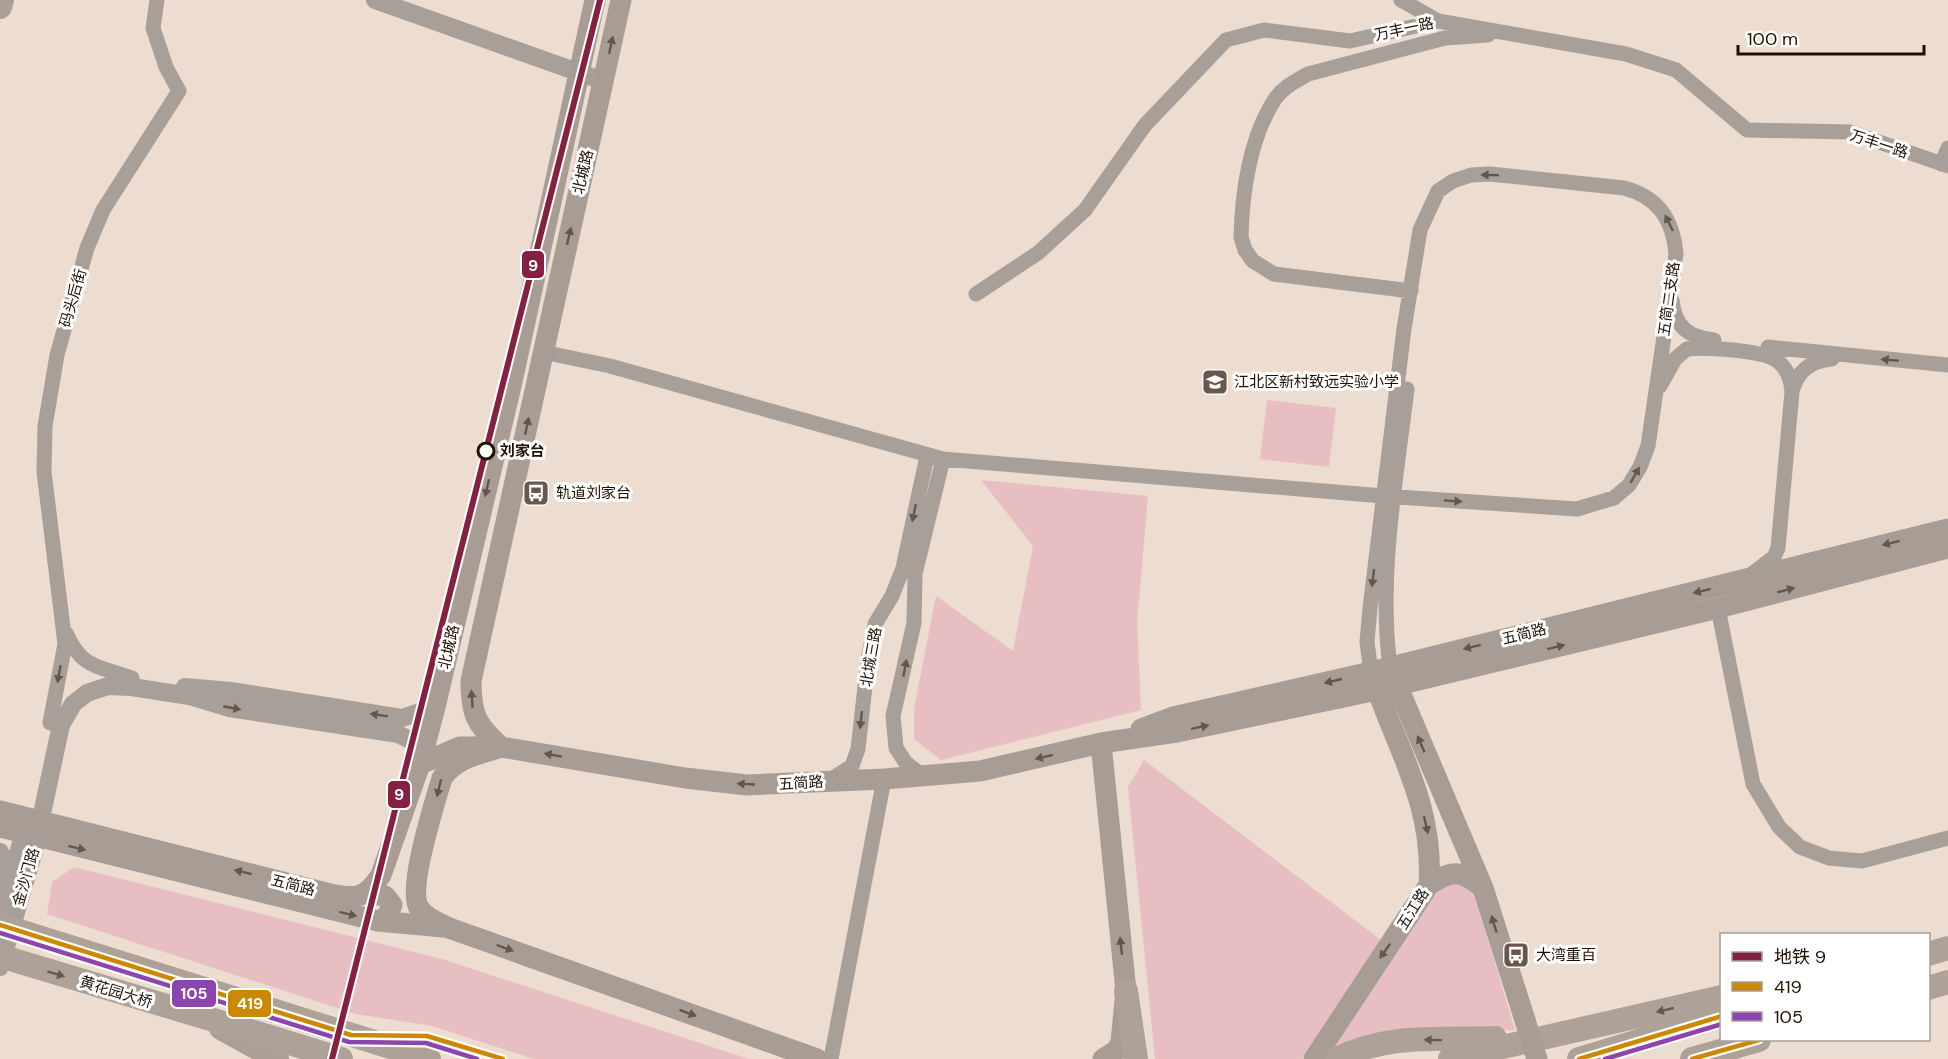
<svg xmlns="http://www.w3.org/2000/svg" width="1948" height="1059" font-family="'DM Sans','Noto Sans SC',sans-serif">
  <rect width="100%" height="100%" fill="#eddcd0"/>
  <path fill="#e7bec2" d="M1267,400l69,8 -7,59 -69,-8z
    M981,480l167,16 -11,127 4,87 -200,50 -27,-21v-30l22,-113 77,55 20,-105z
    M1144,760l237,180 -79,119h-147l-27,-272z
    M74,867l368,92 307,100h-215l-102,-33 -76,-12 -309,-100 5,-32z
    M1459,883l8,4 8,8 40,135 -128,3 -49,17 -6,-5 104,-151 6,-7z"/>
  <g fill="none" stroke-linecap="round" stroke-linejoin="round">
    <path stroke="#a79f98" stroke-width="15" d="M1401,0l37,21
      M1941,164l7,-16
      M1411,291l-137,-17 -21,-13 -8,-11 -4,-13c1,-45 9,-100 34,-138 8,-12 21,-18 33,-25l137,-36 43,-3
      M976,294l62,-41 47,-43 60,-85 81,-85 38,-10 86,11 88,-20 188,33 50,16 71,60 103,2 98,34
      M1672,300c3,27 16,37 42,40
      M1768,347l180,18
      M543,352l67,14 333,93 440,37 194,13 37,-11 15,-13 11,-18 8,-21 28,-192c-3,-35 -18,-57 -52,-66l-134,-14 -19,1 -18,6 -15,10 -18,39 -16,99 -34,279 -3,34 4,30
      M1660,386l15,-27 12,-10c18,-2 74,1 89,11 11,7 15,20 16,32l-14,156 -4,9 -22,17
      M1792,392c5,-21 18,-31 40,-33
      M1718,608l35,176 26,43 21,20 29,11 33,3 86,-23
      M66,633c16,36 32,33 66,45
      M1390,667c-12,-92 6,-186 17,-278
      M50,723l15,-79 -21,-172 1,-46 12,-71 30,-107 16,-38 76,-119 -13,-24 -13,-39 4,-28
      M923,776l-17,-13 -10,-15 -3,-32 21,-93 1,-49 28,-115
      M830,780l22,-14 6,-17 10,-89 7,-36 17,-28 11,-28 24,-112
      M831,1059l53,-280"/>
    <path stroke="#a79f98" stroke-width="18" d="M375,0l228,81
      M185,687l46,4 171,27 33,-11
      M0,852l5,14 -1,17
      M0,911l28,-90
      M0,967l34,-116 27,-126 12,-21 14,-11 21,-7 24,1 57,9 40,12 169,26 16,8 6,22"/>
    <path stroke="#a79d94" stroke-width="21" d="M621,0l-150,681c0,33 5,44 30,66 -23,8 -44,10 -59,31 -7,24 -35,111 -23,130 6,10 20,15 30,20l368,131
      M1392,673l91,215 42,132
      M1141,729l32,-12 198,-45 577,-143
      M1101,743l25,248 -5,51 -4,8 -14,9
      M420,764l40,-17h41l184,31 62,7 137,-6 96,-8 121,-28 76,-11 200,-42 341,-82 230,-60
      M0,811l330,83c27,5 35,5 51,-19l39,-111 15,-57 76,-321 84,-386
      M0,827l378,94 65,6
      M1429,885c23,-16 33,-15 54,3
      M366,893l19,3 7,9 -5,12 -9,4
      M1314,1059l115,-174c5,-81 -31,-133 -56,-207"/>
    <path stroke="#aca096" stroke-width="24" d="M0,7l2,-7
      M221,1028l56,31"/>
    <path stroke="#aea298" stroke-width="24" d="M1928,954l20,-6
      M1928,988l20,-6
      M1126,991l10,68
      M275,1011l154,48
      M267,1036l74,23
      M1337,1059c50,-26 104,-19 158,-21
      M1450,1059l272,-62
      M1579,1059l143,-43
      M1692,1059l67,-19"/>
    <path stroke="#a79d94" stroke-width="21" d="M1525,1020l12,39"/>
    <path stroke="#aea298" stroke-width="24" d="M0,925l275,86
      M0,956l267,80"/>
    <defs>
      <path id="bus-1" d="M0,925l351,110 76,1 76,23
        M1579,1059l143,-43
        M1692,1059l67,-19"/>
      <path id="bus-2" d="M0,933l349,109 77,1 51,16
        M1605,1059l117,-35"/>
    </defs>
    <use href="#bus-1" stroke="#fff" stroke-width="9"/>
    <use href="#bus-2" stroke="#fff" stroke-width="9"/>
    <use href="#bus-1" stroke="#c80" stroke-width="4.5"/>
    <use href="#bus-2" stroke="#8e44ad" stroke-width="4.5"/>
    <defs>
      <path id="metro-1" d="M332,1059l268,-1059"/>
    </defs>
    <use href="#metro-1" stroke="#fff" stroke-width="10"/>
    <use href="#metro-1" stroke="#862041" stroke-width="6"/>
  </g>
  <defs><path id="oneway-solid" d="M-6-.8H1V-3.2L6.5 0L1 3.2V.8H-6Z" transform="scale(1.5)"/></defs>
  <g fill="#64564b">
    <use href="#oneway-solid" transform="translate(611 45) rotate(-78)"/>
    <use href="#oneway-solid" transform="translate(569 236) rotate(-77)"/>
    <use href="#oneway-solid" transform="translate(527 426) rotate(-78)"/>
    <use href="#oneway-solid" transform="translate(487 488) rotate(103)"/>
    <use href="#oneway-solid" transform="translate(1891 543) rotate(166)"/>
    <use href="#oneway-solid" transform="translate(1786 590) rotate(-15)"/>
    <use href="#oneway-solid" transform="translate(1702 591) rotate(166)"/>
    <use href="#oneway-solid" transform="translate(1472 647) rotate(166)"/>
    <use href="#oneway-solid" transform="translate(1556 647) rotate(-14)"/>
    <use href="#oneway-solid" transform="translate(1333 681) rotate(167)"/>
    <use href="#oneway-solid" transform="translate(472 699) rotate(-94)"/>
    <use href="#oneway-solid" transform="translate(1200 727) rotate(-12)"/>
    <use href="#oneway-solid" transform="translate(1421 744) rotate(-113)"/>
    <use href="#oneway-solid" transform="translate(553 755) rotate(-170)"/>
    <use href="#oneway-solid" transform="translate(1044 757) rotate(166)"/>
    <use href="#oneway-solid" transform="translate(746 784) rotate(-177)"/>
    <use href="#oneway-solid" transform="translate(439 788) rotate(104)"/>
    <use href="#oneway-solid" transform="translate(1426 825) rotate(77)"/>
    <use href="#oneway-solid" transform="translate(77 848) rotate(14)"/>
    <use href="#oneway-solid" transform="translate(243 872) rotate(-166)"/>
    <use href="#oneway-solid" transform="translate(348 914) rotate(14)"/>
    <use href="#oneway-solid" transform="translate(1494 924) rotate(-107)"/>
    <use href="#oneway-solid" transform="translate(1121 946) rotate(-96)"/>
    <use href="#oneway-solid" transform="translate(505 948) rotate(20)"/>
    <use href="#oneway-solid" transform="translate(1385 951) rotate(125)"/>
    <use href="#oneway-solid" transform="translate(688 1013) rotate(20)"/>
  </g>
  <g fill="#64584d">
    <use href="#oneway-solid" transform="translate(1490 175) rotate(-179)"/>
    <use href="#oneway-solid" transform="translate(1669 223) rotate(-116)"/>
    <use href="#oneway-solid" transform="translate(1890 360) rotate(-175)"/>
    <use href="#oneway-solid" transform="translate(1635 475) rotate(-60)"/>
    <use href="#oneway-solid" transform="translate(1453 501) rotate(4)"/>
    <use href="#oneway-solid" transform="translate(914 513) rotate(102)"/>
    <use href="#oneway-solid" transform="translate(1373 578) rotate(97)"/>
    <use href="#oneway-solid" transform="translate(905 668) rotate(-79)"/>
    <use href="#oneway-solid" transform="translate(59 674) rotate(100)"/>
    <use href="#oneway-solid" transform="translate(232 708) rotate(11)"/>
    <use href="#oneway-solid" transform="translate(379 715) rotate(-171)"/>
    <use href="#oneway-solid" transform="translate(861 720) rotate(96)"/>
  </g>
  <g fill="#68594d">
    <use href="#oneway-solid" transform="translate(56 974) rotate(17)"/>
    <use href="#oneway-solid" transform="translate(1665 1010) rotate(167)"/>
    <use href="#oneway-solid" transform="translate(1433 1040) rotate(-179)"/>
  </g>
  <defs>
    <symbol id="school-square" viewBox="-11 -11 22 22"><rect x="-9" y="-9" width="18" height="18" rx="4" fill="#68574a" stroke="#fff"/><path d="M0-5L7-2L0 1L-7-2ZM-4 1L0 2.5L4 1V4Q0 6-4 4Z" fill="#fff"/></symbol>
    <symbol id="bus-square" viewBox="-11 -11 22 22"><rect x="-9" y="-9" width="18" height="18" rx="4" fill="#68574a" stroke="#fff"/><path d="M-5-6H5V4H4V6H2V4H-2V6H-4V4H-5ZM-3.5-4V0h7V-4ZM-3.5 1.2v1.5H-2V1.2ZM2 1.2v1.5H3.5V1.2Z" fill="#fff"/></symbol>
  </defs>
  <g fill-rule="evenodd">
    <use href="#school-square" x="1200" y="367" width="30" height="30"/>
    <use href="#bus-square" x="521" y="478" width="30" height="30"/>
    <use href="#bus-square" x="1501" y="940" width="30" height="30"/>
  </g>
  <circle fill="#fff" stroke="#211002" stroke-width="3" cx="486" cy="451" r="8"/>
  <g text-anchor="middle" stroke-width="6" stroke-linejoin="round" paint-order="stroke">
    <g font-size="15" fill="#211002" stroke="#fff">
      <text transform="translate(1404 29) rotate(-12)" y="5">万丰一路</text>
      <text transform="translate(1879 144) rotate(18)" y="5">万丰一路</text>
      <text transform="translate(583 172) rotate(-77)" y="5">北城路</text>
      <text transform="translate(73 298) rotate(-74)" y="5">码头后街</text>
      <text transform="translate(1669 299) rotate(-82)" y="5">五简二支路</text>
      <text transform="translate(1524 634) rotate(-14)" y="5">五简路</text>
      <text transform="translate(449 647) rotate(-77)" y="5">北城路</text>
      <text transform="translate(871 657) rotate(-80)" y="5">北城三路</text>
      <text transform="translate(801 783) rotate(-4)" y="5">五简路</text>
      <text transform="translate(26 877) rotate(-74)" y="5">金沙门路</text>
      <text transform="translate(293 885) rotate(14)" y="5">五简路</text>
      <text transform="translate(1413 909) rotate(-58)" y="5">五江路</text>
      <text transform="translate(116 992) rotate(17)" y="5">黄花园大桥</text>
    </g>
    <g font-size="15" fill="#211002" stroke="#fff" text-anchor="start">
      <text x="1234" y="387">江北区新村致远实验小学</text>
      <text x="556" y="498">轨道刘家台</text>
      <text x="1536" y="960">大湾重百</text>
    </g>
    <g font-size="15" font-weight="bold" fill="#211002" stroke="#fff" text-anchor="start">
      <text x="500" y="456">刘家台</text>
    </g>
  </g>
  <g stroke="#fff" stroke-width="2">
    <rect x="521" y="250" width="24" height="29" rx="6" fill="#862041"/>
    <rect x="387" y="780" width="24" height="29" rx="6" fill="#862041"/>
    <rect x="171" y="979" width="46" height="29" rx="6" fill="#8e44ad"/>
    <rect x="227" y="989" width="45" height="29" rx="6" fill="#c80"/>
  </g>
  <g font-size="16" text-anchor="middle" font-weight="bold" fill="#fff">
    <text x="533" y="271">9</text>
    <text x="399" y="800">9</text>
    <text x="194" y="999">105</text>
    <text x="250" y="1009">419</text>
  </g>
  <rect x="1720" y="933" width="210" height="108" fill="#ffffff" stroke="#a69f9a" stroke-width="1.5"/>
  <rect x="1732" y="952" width="30" height="9" fill="#862041" stroke="#a69f9a" stroke-width="1.5"/>
  <text x="1774" y="963" font-size="18" fill="#211002">地铁 9</text>
  <rect x="1732" y="982" width="30" height="9" fill="#cc8800" stroke="#a69f9a" stroke-width="1.5"/>
  <text x="1774" y="993" font-size="18" fill="#211002">419</text>
  <rect x="1732" y="1012" width="30" height="9" fill="#8e44ad" stroke="#a69f9a" stroke-width="1.5"/>
  <text x="1774" y="1023" font-size="18" fill="#211002">105</text>
  <path d="M1738 45v9h186v-9" fill="none" stroke="#211002" stroke-width="3"/>
  <text x="1747" y="45" font-size="18" fill="#211002" stroke="#ffffff" stroke-width="4.5" paint-order="stroke">100 m</text>
</svg>
